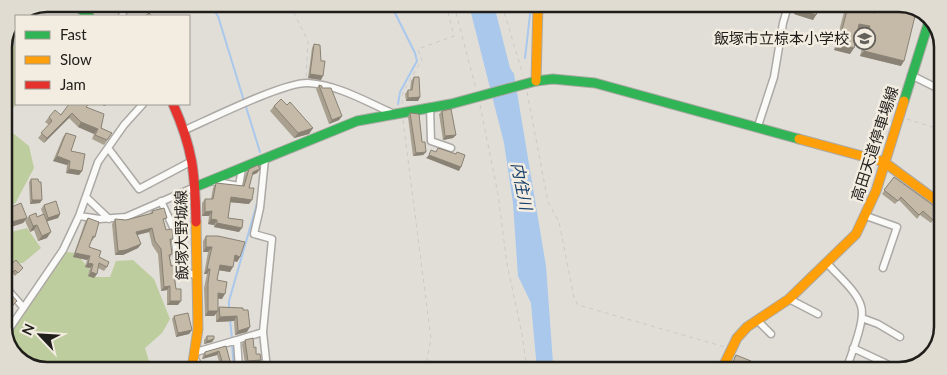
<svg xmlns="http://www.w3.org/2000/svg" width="947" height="375" font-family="Lato,'Noto Sans JP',sans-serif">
  <rect width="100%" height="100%" fill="#e1ded8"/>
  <path fill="#becd9d" d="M8,36l8,4 1,64 -4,4 -9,-1v-62z
    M9,130l20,16 5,22 -18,34 -12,15v-86z
    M4,227l3,6 20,-5 14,20 -18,15 -19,1z
    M66,252l10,1 20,24h14l6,-16 17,-1 21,19 16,40 -8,14 -17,15 6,20h-120l-18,-14 -6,-16z"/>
  <path fill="#a9c8ec" d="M469,5h25l16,63 4,6 32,192 7,97 4,7h-20l-6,-67 -13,-27 -5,-73 -9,-60z"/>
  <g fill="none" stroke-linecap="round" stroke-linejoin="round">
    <path stroke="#a9c8ec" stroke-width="2" d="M209,4l9,12 26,85
      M391,5l24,48 2,8 -17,31 -2,12
      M7,38l9,6
      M525,58l6,-52
      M246,107l14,45
      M260,181l1,-16
      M229,309v-8l29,-101
      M230,319l2,20
      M232,344l2,25"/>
    <defs>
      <path id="street" d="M117,4l6,9 -1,3
        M911,75l32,16
        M430,107l1,34 20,7
        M758,126l16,-49 9,-54 5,-17
        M185,130c25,-11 99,-48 123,-47 30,2 57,18 84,30
        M108,148l31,41 53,-28
        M211,181l28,5 3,-18
        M86,197l23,22
        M161,201l12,26 6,42 17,7
        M79,216l21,3 26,-2 69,-30
        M866,216l31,11 -14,41
        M827,263c10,12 30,28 34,43 5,15 -11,50 -15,65
        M4,289l2,-1 17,19
        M789,299l29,15
        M862,318l16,6 22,13
        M758,321l13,13
        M263,332l4,37
        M5,335l58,-85 16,-34 19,-54 26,-37 19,-21
        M853,348l34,16
        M196,352l41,-12
        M195,359l6,10
        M239,369l-2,-29 26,-8 9,-93 -18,-5 6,-26 5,-49"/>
      <path id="fast" d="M75,4l14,12
        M904,101l26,-83
        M195,187l162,-66 94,-17 85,-23 17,-2 42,4 204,56"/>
      <path id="slow" d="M536,81l2,-75
        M799,139l85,23 57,42
        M192,369l6,-40 -2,-107
        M721,371l16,-33 10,-11 42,-28 67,-65 20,-43 28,-90"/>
      <path id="jam" d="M173,104c20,45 22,69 23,118"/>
    </defs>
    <use href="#street" stroke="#aca9a5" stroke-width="9"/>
    <use href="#fast" stroke="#aca9a5" stroke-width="11"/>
    <use href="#slow" stroke="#aca9a5" stroke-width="11"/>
    <use href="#jam" stroke="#aca9a5" stroke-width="11"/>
    <path stroke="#cccac9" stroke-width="1" stroke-dasharray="4 4" stroke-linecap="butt" d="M290,5l18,36 -2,36
      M454,5l22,84
      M502,5l21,70
      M527,92l21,110 11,20 15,76 4,7 147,42
      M402,104l1,-12 19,-32 -4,-11 36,-13 -8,-31
      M480,105l18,89 9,70 15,70 5,36
      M907,119l35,11
      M403,120l28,219 -6,30"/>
    <use href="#street" stroke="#fafaf9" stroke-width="6"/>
    <use href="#fast" stroke="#30b455" stroke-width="9"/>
    <use href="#slow" stroke="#ff9f0a" stroke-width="9"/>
    <use href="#jam" stroke="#e5322d" stroke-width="9"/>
  </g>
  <path fill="#a9a090" d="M797,7h22l-3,8 -3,5 -19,-6z
    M848,7l25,5 1,-4 -3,-1h45l-15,59 -41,-10 6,-25 -8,-2 -4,19 -4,6 -16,-4 10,-38z
    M314,44l7,17v19l-13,-2 4,-30z
    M414,77l6,20 -2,4h-12l-1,-7 3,-4h2l1,-9z
    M319,85l3,3 20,28 -3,4 -10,4 -13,-35z
    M287,105l26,23 -4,6 -15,4 -24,-27 4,-5z
    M87,107l14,21 11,5 -8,12 -12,-6 2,-5 -16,-7 -9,-9 -25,25 -6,-5 11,-13 -4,-3 4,-5z
    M442,111l14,24 -3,3 -10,2 -4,-26z
    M410,113l12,29 4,10 -3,3 -10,1 -5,-39z
    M66,133l5,18 11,20 -3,4 -13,-2 1,-8 -14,-4 10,-24z
    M249,169h11l-3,4 -5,2 -3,13v16l-19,-2 -2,16 11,14 -25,-5v-2l-6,-1 1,-8h-7v-13l3,-4h6l2,-11 3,-5 26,3 4,-13z
    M894,177l44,38 -7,8 -11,-8 -3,4 -18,-19 -4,4 -13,-10z
    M31,179l9,24 -10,1 -1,-22z
    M44,205l16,9 -2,4 -11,3v17l-9,3 -4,-11 -4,2 -5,-11 4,-5 8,1 6,-3 -2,-5z
    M7,209l20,9 -4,5 -15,5 -4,-14z
    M152,211l12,11 2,8 7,9 -3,4 2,11 -2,4 5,21 3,26h-11v-15l-6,1 -3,-37 -6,-9 -3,-13 -12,3 4,9 -3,4 -15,7h-8l-3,-31 3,-5 11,1 23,-6z
    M88,218l7,19 -3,4 -1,-1 -2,7 10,10 8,10 -3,4 -6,-3 -4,10 -6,-2 2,-8 -5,-1 2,-7 -14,-3 12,-35z
    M206,236l34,21 -3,5 -3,-1 -4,11 -11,-2 -2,10 5,19 -4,-1v11l1,-2 24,1 4,24 -12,3 -1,-14 -18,1v-8l-2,2h-9l-1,-28 3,-14h-3l4,-22h-5v-11z
    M10,265l13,3 -8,8 -2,-2 -7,5 -2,-2v-11z
    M4,293l10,12 -7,7 -3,-2z
    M174,316l18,14 -3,4 -13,3 -4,-18z
    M207,336l7,3 -2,3 -8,2v-4z
    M245,340l9,8 2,6 2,9 -13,1 -3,-20z
    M226,346l6,23h-16l2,-3 2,-1 -3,-10 -15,4 1,-4 2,-3z"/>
  <path fill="#898275" d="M798,9l18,6 -3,5 -19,-6z
    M859,24l11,2 -4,5 -10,-2z
    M838,45l16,3 -4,6 -16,-4z
    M864,51l40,10 -3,5 -41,-10z
    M310,74l13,2 -2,4 -13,-2z
    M420,97l-2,4h-12l2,-3z
    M99,104h8l-2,2z
    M72,113l-3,5 -25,25 3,-5z
    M342,116l-3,4 -10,4 3,-4z
    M81,122l17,7 -4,5 -16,-7z
    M313,128l-4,6 -15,4 4,-5z
    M456,135l-3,3 -10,2 2,-4z
    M426,152l-3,3 -10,1 3,-3z
    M429,155l32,12 -2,4 -33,-13z
    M57,156l13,5 -3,4 -14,-4z
    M69,169l13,2 -3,4 -13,-2z
    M260,169l-3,4 -7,3 3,-4z
    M231,197l21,3 -3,4 -21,-2z
    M32,200h10l-2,3 -10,1z
    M212,211l-3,5h-7l3,-4z
    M60,214l-2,4 -13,4 3,-4z
    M27,218l-4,5 -15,5 3,-6z
    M211,219l6,1 -3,5 -6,-1z
    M217,223l25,5 -3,4 -25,-5z
    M37,225l-3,5 -4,2 3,-6z
    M152,228l-3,4 -16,4 3,-4z
    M51,232l-4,6 -9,3 4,-5z
    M141,244l-3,4 -15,7h-8l3,-4z
    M206,247h6l-4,5h-5z
    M75,253l15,3 -3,4 -14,-3z
    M235,255l5,2 -3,5 -5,-2z
    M88,263l5,1 -3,4 -5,-1z
    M220,265l13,2 -3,5 -13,-2z
    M207,269h3l-3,5h-3z
    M91,272l6,2 -3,4 -6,-2z
    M170,286l-3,4 -6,1 3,-4z
    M218,293l7,1 -3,5 -8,-1z
    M170,301h11l-3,4h-11z
    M208,311h10l-4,5h-9z
    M237,316l-3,5 -18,1 4,-5z
    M250,327l-3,5 -12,3 3,-4z
    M192,330l-3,4 -13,3 2,-4z
    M214,339l-2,3 -8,2 3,-3z
    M219,351l-2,4 -15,4 3,-3z
    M261,360l-3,3 -13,1 3,-3z"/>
  <path fill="#c4baa7" stroke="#898275" d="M799,7h20l-3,8 -18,-6z
    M848,7l27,6 2,-6h39l1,1 -13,53 -40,-10 6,-25 -11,-2 -5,24 -16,-3z
    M149,13l3,3h-7z
    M314,44l6,1 1,16h4l-2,15 -13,-2z
    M414,77h5l1,20 -12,1v-8h4z
    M319,85l3,1v2h9l11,28 -10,4z
    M281,99l6,6 3,-3 23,26 -15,5 -24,-27z
    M69,104h20l-3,3 18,7 -3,14 11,5 -5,7 -12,-5 3,-6 -17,-7 -9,-9 -25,25 -6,-5 11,-12 -3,-4 6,-7 6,5z
    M451,109l5,26 -11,1 -3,-25z
    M410,113l9,1 3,28h3l1,10 -10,1z
    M66,133l10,3 -5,15 14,3 -3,17 -13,-2 1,-8 -13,-5z
    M438,148l18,6 1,-2 8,3 -4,12 -32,-12 2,-5 5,2z
    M258,165l2,4 -7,3 -4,16h5l-2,12 -21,-3 -3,21 15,2 -1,8 -25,-5v-3l-6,-1 1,-8 -7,1v-13h8l3,-16 28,3 5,-17z
    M894,177l47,34 -8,9 -10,-9 -4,4 -18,-18 -3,4 -14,-11z
    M31,179h7l1,3h2l1,18h-10z
    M56,201l4,13 -12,4 -4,-13z
    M21,203l6,15 -16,4 -4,-13z
    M164,208l3,10 -4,1 3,11 6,-1 1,10h-3l2,15 -3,1 2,11 6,-1 1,9 -4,1 2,14h5v12h-11v-15l-6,1 -3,-38 -6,-8 -3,-13 -16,4 5,12 -15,6 -8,1 -3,-32 11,1 27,-7 -1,-2z
    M36,213l1,4 7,-3 7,18 -9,4 -5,-11 -4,1 -4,-10z
    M88,218l11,4 -4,15 -2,-1 -4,11 12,4 -2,6 10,5 -2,5 -8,-4 -2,11 -6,-2 2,-8 -5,-1 2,-7 -15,-3z
    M206,236h12l27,6 -5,15 -5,-2 -2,12 -13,-2 -3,15 10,2 -2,12 -7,-1v18h-10v-28l2,-14h-3l5,-22h-6z
    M16,260l7,8 -5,5 -3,-3 -6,6 -4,-4 -1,1v-7l4,-4 2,3z
    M9,292l8,9 -7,7 -3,-2 -3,3v-16l2,3z
    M219,307l24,1v2h5l2,17 -12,4 -1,-15 -17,1z
    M188,313l4,17 -14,3 -4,-17z
    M4,318l5,3 -5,8z
    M207,336h7v3l-7,2z
    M253,338l1,10 2,-1v7h4l1,6 -13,1 -3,-21z
    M226,346l6,23h-13l-1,-3 5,-2 -4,-13 -14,5v-4z
    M736,355l15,6 -4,10h-18z"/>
  <defs>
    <symbol id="school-ring" viewBox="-11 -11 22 22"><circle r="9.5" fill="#f2ece1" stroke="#64615c" stroke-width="1.5"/><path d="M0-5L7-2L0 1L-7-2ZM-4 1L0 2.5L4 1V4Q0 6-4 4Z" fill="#64615c"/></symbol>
  </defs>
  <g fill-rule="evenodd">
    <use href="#school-ring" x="852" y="26" width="25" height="25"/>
  </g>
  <g text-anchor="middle" stroke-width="5" stroke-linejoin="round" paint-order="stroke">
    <g font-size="15" fill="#201e1a" stroke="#f2ece1" text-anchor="end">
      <text x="849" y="44">飯塚市立椋本小学校</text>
    </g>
    <g font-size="15" fill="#201e1a" stroke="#f2ece1">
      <text transform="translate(875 144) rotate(-72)" y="5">高田天道停車場線</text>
      <text transform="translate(182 235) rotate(-91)" y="5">飯塚大野城線</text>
    </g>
    <g font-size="16" font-style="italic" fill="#18416b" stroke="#f2ece1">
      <text transform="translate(522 186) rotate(79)" y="6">内住川</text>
    </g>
  </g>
  <path d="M0 0H947V375H0ZM47 12H899A35 35 0 0 1 934 47V327A35 35 0 0 1 899 362H47A35 35 0 0 1 12 327V47A35 35 0 0 1 47 12Z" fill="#e1dcd1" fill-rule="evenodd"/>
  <path fill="none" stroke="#201e1a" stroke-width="2.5" d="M47 12H899A35 35 0 0 1 934 47V327A35 35 0 0 1 899 362H47A35 35 0 0 1 12 327V47A35 35 0 0 1 47 12Z"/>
  <rect x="15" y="15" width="175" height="90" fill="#f2ece1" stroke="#9e9a91"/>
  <rect x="25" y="31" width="25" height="8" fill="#30b455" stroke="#9e9a91"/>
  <text x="60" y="40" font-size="15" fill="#201e1a">Fast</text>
  <rect x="25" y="56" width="25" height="8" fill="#ff9f0a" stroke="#9e9a91"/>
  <text x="60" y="65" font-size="15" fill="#201e1a">Slow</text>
  <rect x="25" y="81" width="25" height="8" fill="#e5322d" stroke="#9e9a91"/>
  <text x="60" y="90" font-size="15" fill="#201e1a">Jam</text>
  <g transform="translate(40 335) rotate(295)" stroke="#f2ece1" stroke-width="4" paint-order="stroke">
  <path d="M0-4L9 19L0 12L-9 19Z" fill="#201e1a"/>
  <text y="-8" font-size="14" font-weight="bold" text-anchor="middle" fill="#201e1a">N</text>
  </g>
</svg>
